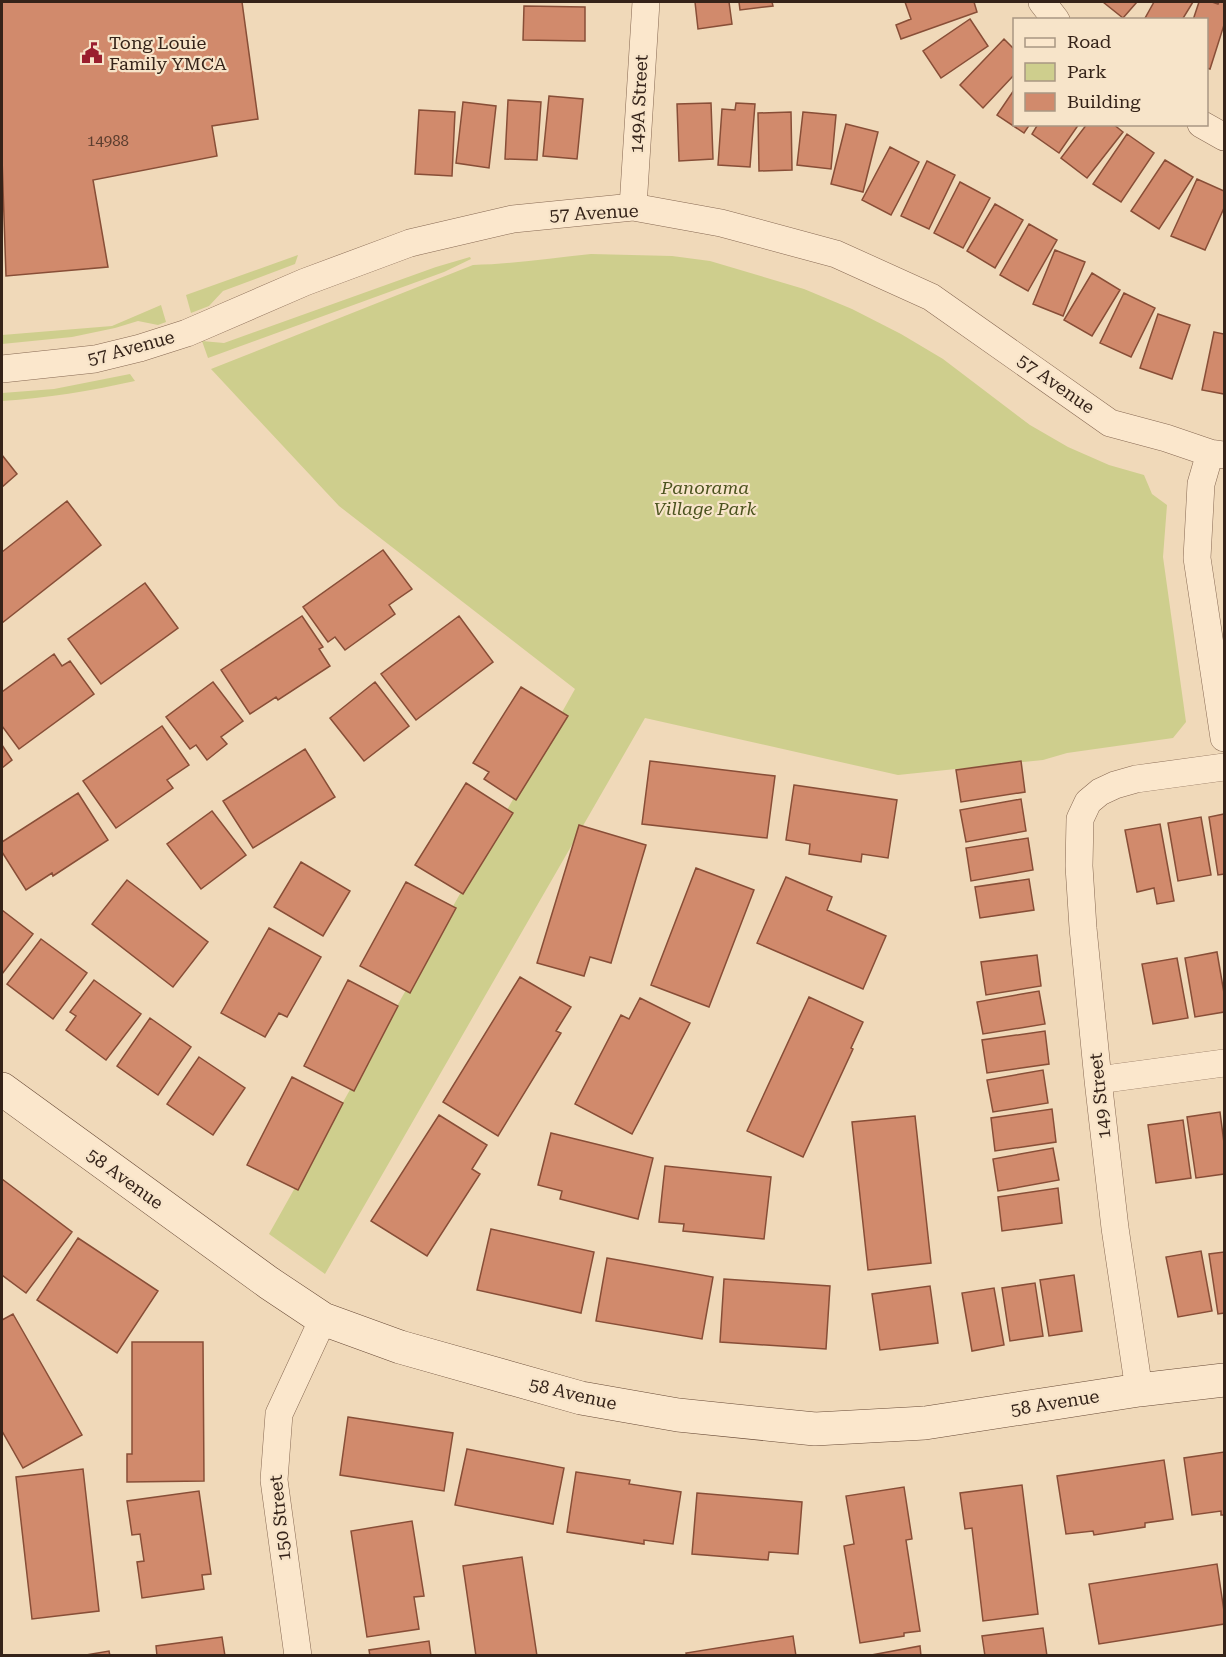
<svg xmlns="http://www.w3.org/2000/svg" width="1226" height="1657" font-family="'Roboto Serif',serif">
  <rect width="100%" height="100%" fill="#f0d9b9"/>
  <path fill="#cece8d" d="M591,254l81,2 38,5 94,28 48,20 49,25 42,25 87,66 38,22 41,18 35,10 8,19 15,11 -4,52 23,165 -13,16 -106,15 -24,7 -145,15 -253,-57 -320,556 -56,-40 306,-545 -236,-183 -128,-137 262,-104c40,-1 78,-7 118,-11z
    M298,255l-3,9 -72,27 -14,15 -18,7 -5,-18z
    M470,257l1,2 -27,13 -236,86 -6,-17 22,2 212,-76z
    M161,305l5,17 -8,3 -20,-4 -23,7 -43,9 -70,7v-9l110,-9z
    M130,374l5,7c-45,10 -88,17 -133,20v-8l52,-4z"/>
  <path fill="#d18a6c" stroke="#884e37" stroke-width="1.5" d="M2,2h240l16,117 -46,7 5,30 -124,24 15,87 -102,9 -4,-118z
    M695,2h34l3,22 -34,5z
    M739,2h33l1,4 -33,4z
    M905,2h69l3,10 -76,27 -5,-14 15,-6z
    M1103,2h34l-14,16z
    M1154,2h39l-11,18h-38z
    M1199,2h13l6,2 1,-2h5v23l-14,44 -4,-1v-48h-13z
    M524,6l61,1v34l-62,-1z
    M970,19l18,27 -47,32 -18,-27z
    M1004,39l10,10v26l-31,33 -23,-23z
    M1014,90v34h16l-6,9 -27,-18z
    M549,96l34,3 -6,60 -34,-3z
    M508,100l33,2 -4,58 -32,-1z
    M463,102l33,4 -7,62 -33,-5z
    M711,103l2,56 -34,2 -2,-57z
    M736,103l19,1 -5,63 -32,-2 4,-56 13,1z
    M419,110l36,2 -3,64 -37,-2z
    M791,112l1,58 -33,1 -1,-58z
    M803,112l33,3 -5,54 -34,-4z
    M846,124l32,8 -15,60 -32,-8z
    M1038,124h41l-20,29 -27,-19z
    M1087,124h26l10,8 -36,46 -26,-20z
    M1127,134l27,19 -33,49 -28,-18z
    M890,147l29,15 -28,53 -29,-15z
    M1165,160l28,17 -34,52 -28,-18z
    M927,161l28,14 -26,54 -28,-13z
    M1197,179l27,12v17l-19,42 -34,-14z
    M960,182l30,16 -27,50 -29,-15z
    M995,204l28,16 -28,48 -28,-17z
    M1029,224l28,16 -29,51 -28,-16z
    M1055,250l30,12 -22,54 -30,-12z
    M1092,273l28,17 -28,46 -28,-16z
    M1124,293l31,15 -24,49 -31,-14z
    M1158,314l32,11 -18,54 -32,-11z
    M1214,332l10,2v60l-22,-4z
    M2,455l15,19 -15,13z
    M67,501l34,44 -99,78v-71z
    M383,550l29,39 -23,16 6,9 -50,36 -10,-13 -7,5 -25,-35z
    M145,583l33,45 -77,56 -33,-45z
    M302,616l21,31 -4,2 11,17 -52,34 -2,-3 -26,17 -29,-44z
    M459,616l34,46 -77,58 -35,-46z
    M54,654l8,12 8,-5 24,33 -75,55 -17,-23v-34z
    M213,682l30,39 -22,16 6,7 -20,16 -11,-15 -6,4 -24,-32z
    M375,682l34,44 -45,35 -34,-43z
    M521,687l47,29 -52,84 -32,-21 5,-7 -16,-9z
    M162,726l27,39 -22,15 6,8 -57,40 -33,-47z
    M2,745l10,15 -10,8z
    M305,749l30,48 -82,51 -30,-47z
    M650,761l125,15 -8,62 -125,-14z
    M1021,761l4,31 -64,10 -5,-32z
    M466,783l47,30 -50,81 -48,-29z
    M794,785l103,15 -9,58 -26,-4 -1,8 -52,-8 1,-10 -24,-4z
    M78,793l30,47 -55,36 -1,-3 -26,17 -24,-38v-10z
    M1021,799l5,32 -60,11 -6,-32z
    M212,811l34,44 -45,34 -34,-45z
    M1224,814v60l-6,1 -9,-58z
    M1201,817l10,58 -33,6 -10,-58z
    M1160,824l14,77 -17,3 -3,-16 -17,4 -12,-62z
    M579,825l67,20 -35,118 -21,-6 -6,19 -47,-13z
    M1028,838l5,32 -62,11 -5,-33z
    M301,862l49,29 -27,45 -49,-29z
    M696,868l58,22 -45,117 -58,-22z
    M786,877l46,20 -5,13 59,26 -23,53 -106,-46z
    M1029,879l5,31 -54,8 -5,-31z
    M127,880l81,62 -35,45 -81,-63z
    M406,882l50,26 -46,85 -50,-27z
    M2,910l31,24 -31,40z
    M269,928l52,29 -34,60 -8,-4 -14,24 -44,-24z
    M41,939l46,34 -34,46 -46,-35z
    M1217,952l7,41v19l-29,5 -10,-59z
    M1037,955l4,31 -55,9 -5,-33z
    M1177,958l11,60 -35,6 -11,-60z
    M520,977l51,30 -15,24 5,2 -63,103 -55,-34z
    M94,980l47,34 -35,46 -40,-30 10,-14 -6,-4z
    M348,980l50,26 -44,85 -50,-25z
    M1039,991l6,33 -62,10 -6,-32z
    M809,997l54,25 -12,26 2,1 -50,108 -56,-26z
    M640,998l50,25 -58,111 -57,-30 46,-89 8,4z
    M150,1018l41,29 -33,48 -41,-29z
    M1045,1031l4,33 -62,9 -5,-33z
    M199,1057l46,31 -32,47 -46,-31z
    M1043,1070l5,33 -55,9 -6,-32z
    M292,1077l51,26 -45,87 -51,-25z
    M1052,1109l4,33 -61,9 -4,-33z
    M1220,1112l4,31v31l-28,4 -9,-61z
    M439,1115l48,30 -15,24 8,5 -53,82 -56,-35z
    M915,1116l16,147 -63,7 -16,-148z
    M1183,1120l8,58 -35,5 -8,-58z
    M551,1133l102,25 -15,61 -78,-20 2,-8 -24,-6z
    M1053,1148l6,32 -61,11 -5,-32z
    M665,1166l106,11 -7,62 -81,-8 1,-7 -25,-2z
    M2,1179l70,53 -46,61 -24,-18z
    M1058,1188l4,35 -60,8 -4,-34z
    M491,1229l103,23 -13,61 -104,-23z
    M78,1238l80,53 -41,62 -80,-53z
    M1201,1251l11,60 -34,6 -12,-60z
    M1224,1252v61l-6,1 -9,-60z
    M607,1258l106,19 -11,62 -106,-18z
    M1074,1275l8,56 -33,5 -9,-56z
    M724,1279l106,7 -4,63 -106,-7z
    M1035,1283l8,53 -33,5 -8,-53z
    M930,1286l8,57 -58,7 -8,-56z
    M994,1288l10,57 -32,6 -10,-58z
    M13,1314l69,121 -59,33 -21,-37v-111z
    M132,1342h71l1,139 -77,1v-28h5z
    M348,1417l105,16 -9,58 -104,-16z
    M467,1449l97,19 -11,56 -98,-19z
    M1224,1452v63h-3v-4l-29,4 -8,-57z
    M1164,1460l9,59 -28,4v4l-51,8 -1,-4 -27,3 -9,-58z
    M83,1469l16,142 -67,8 -16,-142z
    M576,1472l54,8 -1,4 52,8 -8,52 -29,-4v4l-77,-12z
    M1022,1485l16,129 -55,7 -11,-93 -7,1 -5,-36z
    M904,1487l8,52 -6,1 14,91 -16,2v3l-44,7 -16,-97 10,-2 -8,-48z
    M199,1491l12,83 -9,1 2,14 -62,9 -5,-36 7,-1 -4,-27 -8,1 -5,-34z
    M697,1493l105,9 -4,52 -29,-2 -1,8 -76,-6z
    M412,1521l12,75 -10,1 5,32 -52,8 -16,-106z
    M522,1557l15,99h-61l-13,-90z
    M1217,1564l7,47v13l-125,20 -10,-60z
    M1043,1628l4,28h-62l-3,-20z
    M793,1636l3,20h-109l-1,-3z
    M222,1637l3,19h-68l-1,-10z
    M429,1641l2,15h-61l-1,-6z
    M920,1646l1,10h-55z
    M109,1651l1,5h-30z"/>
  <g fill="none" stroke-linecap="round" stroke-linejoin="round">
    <defs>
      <path id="street" d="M1042,2l14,18
        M1201,124l23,13
        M633,207l13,-205
        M2,369l93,-10 45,-11 47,-15 118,-51 105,-39 103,-24 120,-12 88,16 115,31 95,43 179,126 56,15 44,15 14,2
        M1210,453l-9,31 -4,74 27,180
        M1098,1080l126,-17
        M1139,1390l-24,-162 -17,-148 -15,-152 -4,-62 1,-47 8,-17 12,-10 15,-7 21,-6 88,-12
        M298,1656l-24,-176 5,-66 44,-95"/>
      <path id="secondary" d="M2,1089l267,194 54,36 77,28 181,51 97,17 137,14 110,-6 214,-33 85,-10"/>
    </defs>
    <use href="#street" stroke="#876953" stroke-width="28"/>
    <use href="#secondary" stroke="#684a36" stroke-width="34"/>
    <use href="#street" stroke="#fbe7cc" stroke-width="27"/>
    <use href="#secondary" stroke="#fbe7cc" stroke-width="33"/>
  </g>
  <defs>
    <symbol id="civic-bare" viewBox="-9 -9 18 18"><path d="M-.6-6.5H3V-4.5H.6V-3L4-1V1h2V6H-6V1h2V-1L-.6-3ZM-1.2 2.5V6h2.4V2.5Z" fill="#9a1f2e" stroke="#f7e4c9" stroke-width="2.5" paint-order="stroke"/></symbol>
  </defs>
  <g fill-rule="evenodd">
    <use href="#civic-bare" x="77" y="38" width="30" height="30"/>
  </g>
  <g text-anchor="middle" stroke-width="4.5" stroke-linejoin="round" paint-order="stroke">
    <g font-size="15" fill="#5c3d2e">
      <text x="108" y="146">14988</text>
    </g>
    <g font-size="18" fill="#352319" stroke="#f7e4c9" text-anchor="start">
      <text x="109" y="49">Tong Louie<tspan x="109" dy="21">Family YMCA</tspan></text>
    </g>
    <g font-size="18" fill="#352319" stroke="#f7e4c9">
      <text transform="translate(639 104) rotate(-87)" y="6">149A Street</text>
      <text transform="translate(594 213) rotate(-3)" y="6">57 Avenue</text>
      <text transform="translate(131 348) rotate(-15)" y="6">57 Avenue</text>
      <text transform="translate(1056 384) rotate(35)" y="6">57 Avenue</text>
      <text transform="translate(1100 1096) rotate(-96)" y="6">149 Street</text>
      <text transform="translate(125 1179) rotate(36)" y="6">58 Avenue</text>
      <text transform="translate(573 1394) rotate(13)" y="6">58 Avenue</text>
      <text transform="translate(1055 1403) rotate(-9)" y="6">58 Avenue</text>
      <text transform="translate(280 1518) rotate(-96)" y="6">150 Street</text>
    </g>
    <g font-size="18" font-style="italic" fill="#4b531e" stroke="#f7e4c9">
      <text x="705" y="494">Panorama<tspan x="705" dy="21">Village Park</tspan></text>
    </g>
  </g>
  <rect width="1226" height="1657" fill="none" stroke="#352319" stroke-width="6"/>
  <rect x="1013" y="18" width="195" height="108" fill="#f7e4c9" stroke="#a99783" stroke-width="1.5"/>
  <rect x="1025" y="38" width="30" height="9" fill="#fbe7cc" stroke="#a99783" stroke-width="1.5"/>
  <text x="1067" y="48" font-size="18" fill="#352319">Road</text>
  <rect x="1025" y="63" width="30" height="18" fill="#cece8d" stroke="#a99783" stroke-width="1.5"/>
  <text x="1067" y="78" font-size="18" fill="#352319">Park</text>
  <rect x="1025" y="93" width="30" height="18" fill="#d18a6c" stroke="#a99783" stroke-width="1.5"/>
  <text x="1067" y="108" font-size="18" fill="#352319">Building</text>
</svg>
